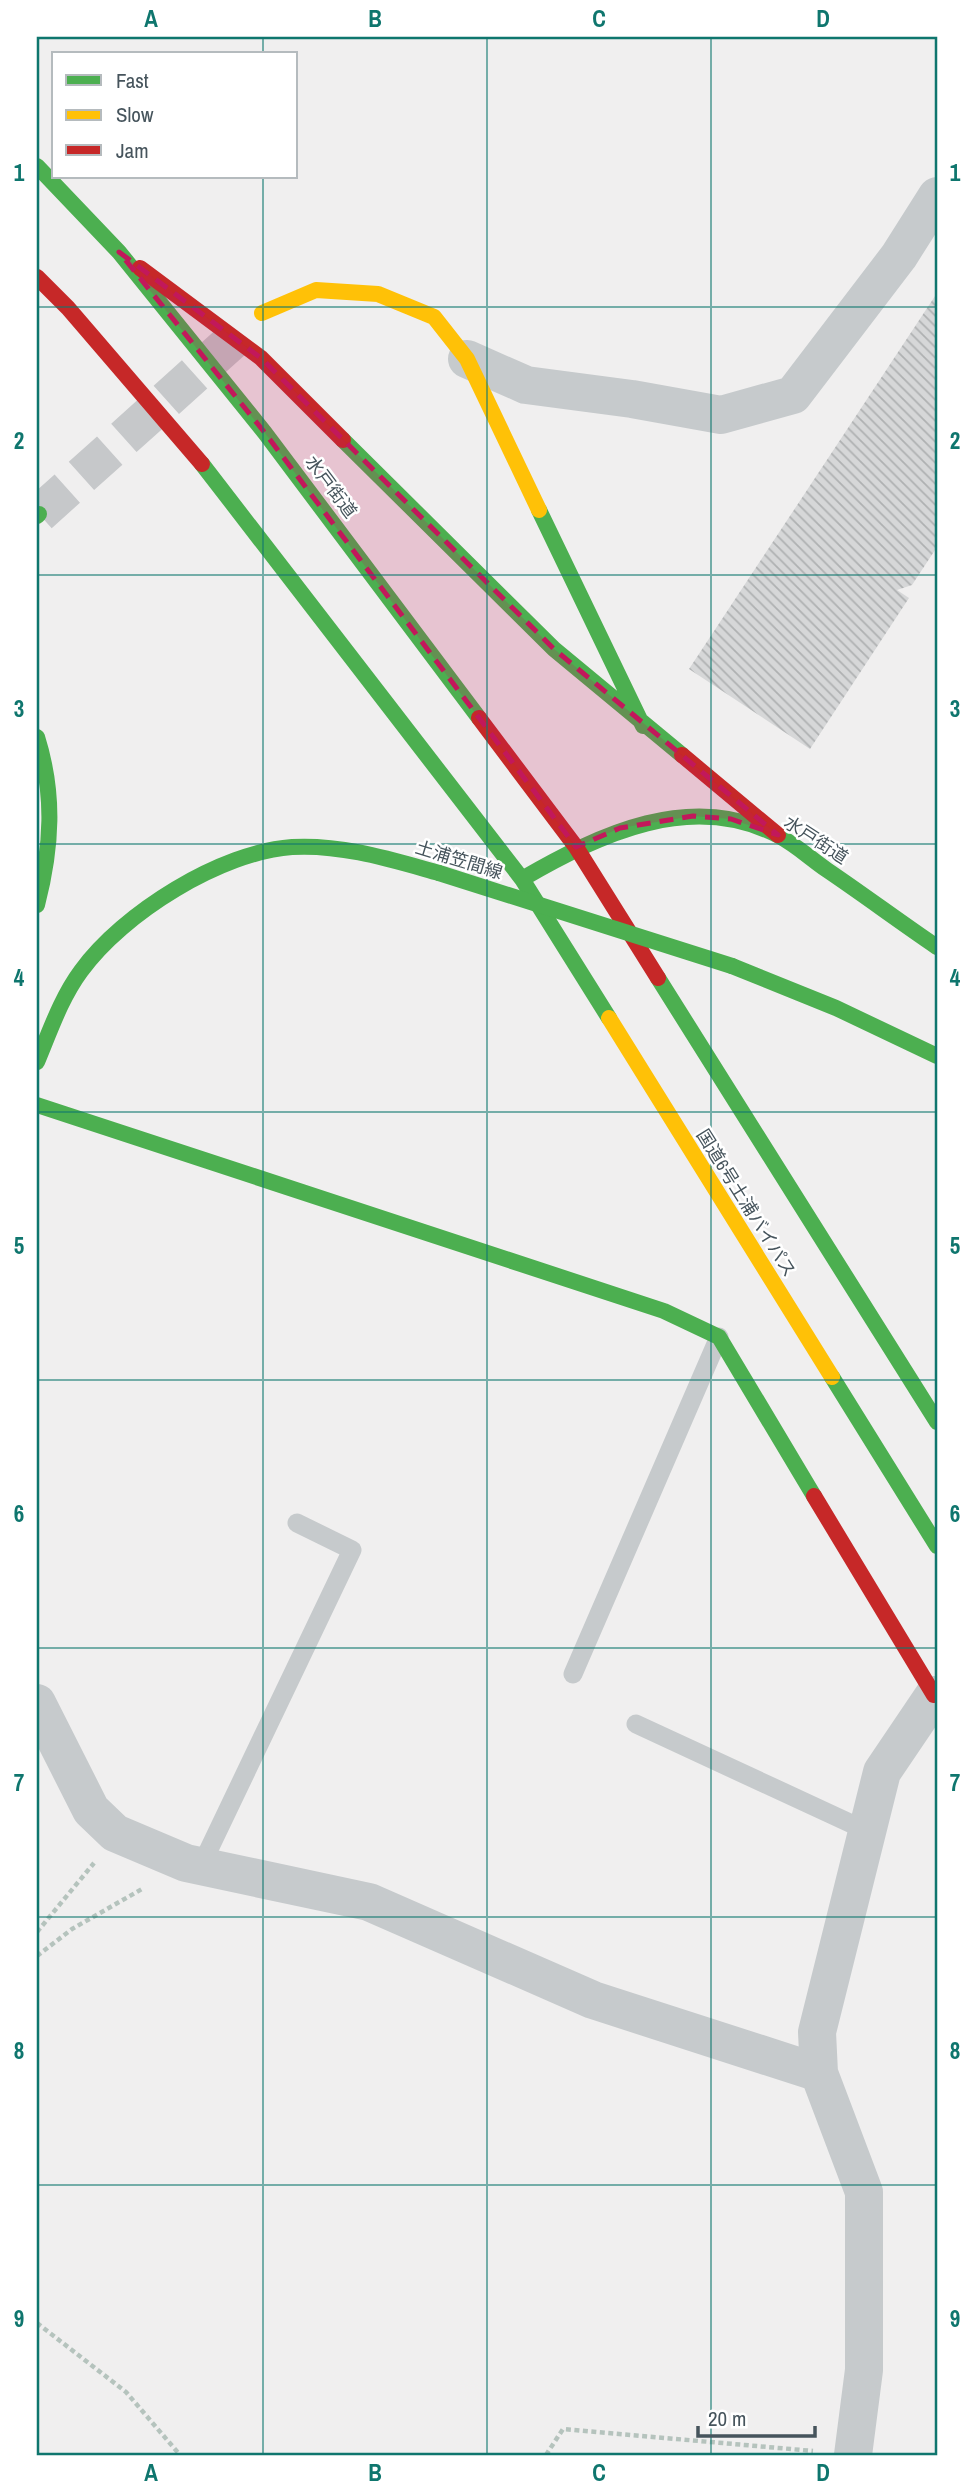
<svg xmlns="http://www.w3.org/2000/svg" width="974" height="2492" font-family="'Archivo Narrow','Noto Sans JP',sans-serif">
  <defs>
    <pattern id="building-back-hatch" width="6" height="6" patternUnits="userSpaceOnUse" patternTransform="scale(1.75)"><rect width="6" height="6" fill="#d6d7d8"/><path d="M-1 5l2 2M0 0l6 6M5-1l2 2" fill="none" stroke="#afb1b2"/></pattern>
  </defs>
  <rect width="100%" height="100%" fill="#f0efef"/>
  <path fill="url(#building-back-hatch)" d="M937,293v254l-25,38 -15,5 12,8 -99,151 -121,-80z"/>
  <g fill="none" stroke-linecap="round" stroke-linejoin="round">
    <path stroke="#c6c8ca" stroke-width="38" stroke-dasharray="38 19" stroke-linecap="butt" d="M39,514l194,-174"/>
    <path stroke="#b5c3bd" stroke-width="4.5" stroke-dasharray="5 3.5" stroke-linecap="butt" d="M37,1932l57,-69
      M37,1956l35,-27 70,-40
      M37,2323l89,69 54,63
      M546,2455l17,-26 250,22"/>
    <path stroke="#c6cacc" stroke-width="19" d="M573,1674l146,-337
      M636,1724l231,107
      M201,1866l151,-316 -55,-27"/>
    <path stroke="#c6cacc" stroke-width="38" d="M467,359l59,26 106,14 89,16 72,-20 106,-139 38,-60
      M37,1703l54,107 24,23 71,30 183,39 224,98 226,73 -2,-41 65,-260 52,-77 3,5
      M819,2073l45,119v178l-11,85"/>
    <path stroke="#4caf50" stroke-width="16" d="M37,166l82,86 146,181 214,285
      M343,440l211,209 128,106
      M202,464l320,415 87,139
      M539,510l104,216
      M37,516l2,-2
      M37,737c18,57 15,110 0,168
      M522,879c78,-45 169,-89 257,-43 17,9 32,23 48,34 37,25 73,52 110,77
      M732,966l104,42 101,48
      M658,978l279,444
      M37,1062c13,-31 24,-64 44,-91 42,-58 140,-119 211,-124 50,-3 100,13 147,26
      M37,1105l627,206 55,26 95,159
      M832,1377l105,169"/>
    <path stroke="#ffc107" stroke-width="16" d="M262,313l54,-23 62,4 56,23 33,42 72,151
      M609,1018l223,359"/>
    <path stroke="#c62828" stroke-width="16" d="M140,268l121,90 82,82
      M37,277l31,31 134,156
      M479,718l97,129 82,131
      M682,755l96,80
      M814,1496l120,199"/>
    <path stroke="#4caf50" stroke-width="16" d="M439,873l293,93"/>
  </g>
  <path fill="#c2185b" fill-opacity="0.2" stroke="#c2185b" stroke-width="5" stroke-dasharray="14 9" stroke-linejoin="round" d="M119,252l142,106 293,291 224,186 -47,-16 -38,-3 -73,12 -44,19 -311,-414z"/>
  <path fill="none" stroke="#0f766e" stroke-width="2" stroke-opacity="0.55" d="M263,37v17M487,37v2418M711,37v2418M263,177v2278M37,307h900M37,575h900M37,844h900M37,1112h900M37,1380h900M37,1648h900M37,1917h900M37,2185h900"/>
  <g text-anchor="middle" stroke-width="5" stroke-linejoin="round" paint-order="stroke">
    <g font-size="18" fill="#46545c" stroke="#fff">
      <text transform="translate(331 487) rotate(53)" y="6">水戸街道</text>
      <text transform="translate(816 840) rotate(33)" y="6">水戸街道</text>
      <text transform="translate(459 860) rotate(17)" y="6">土浦笠間線</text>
      <text transform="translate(746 1203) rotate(58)" y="6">国道6号土浦バイパス</text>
    </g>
  </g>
  <rect width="974" height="2492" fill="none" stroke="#ffffff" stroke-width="77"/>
  <rect x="52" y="52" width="245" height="126" fill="#ffffff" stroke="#b5bbbe" stroke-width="2"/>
  <rect x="66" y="75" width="35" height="10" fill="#4caf50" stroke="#b5bbbe" stroke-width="2"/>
  <text x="116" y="88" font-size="21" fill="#46545c">Fast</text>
  <rect x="66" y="110" width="35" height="10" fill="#ffc107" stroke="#b5bbbe" stroke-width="2"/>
  <text x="116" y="122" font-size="21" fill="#46545c">Slow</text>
  <rect x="66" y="145" width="35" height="10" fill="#c62828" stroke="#b5bbbe" stroke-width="2"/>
  <text x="116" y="158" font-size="21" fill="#46545c">Jam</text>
  <path d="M698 2426v10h117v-10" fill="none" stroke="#46545c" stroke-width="3.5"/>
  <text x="708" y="2426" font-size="21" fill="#46545c" stroke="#ffffff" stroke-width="5" paint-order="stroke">20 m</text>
  <rect x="38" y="38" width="898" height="2416" fill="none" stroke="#0f766e" stroke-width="2.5"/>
  <g font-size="23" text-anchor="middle" font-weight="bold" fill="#0f766e">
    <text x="151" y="27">A</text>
    <text x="375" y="27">B</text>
    <text x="599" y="27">C</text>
    <text x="823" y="27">D</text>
    <text x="19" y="181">1</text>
    <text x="955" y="181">1</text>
    <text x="19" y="449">2</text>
    <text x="955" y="449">2</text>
    <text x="19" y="717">3</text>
    <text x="955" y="717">3</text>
    <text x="19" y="986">4</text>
    <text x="955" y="986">4</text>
    <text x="19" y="1254">5</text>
    <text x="955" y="1254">5</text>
    <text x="19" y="1522">6</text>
    <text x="955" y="1522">6</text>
    <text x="19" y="1791">7</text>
    <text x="955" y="1791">7</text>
    <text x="19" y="2059">8</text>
    <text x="955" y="2059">8</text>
    <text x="19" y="2327">9</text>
    <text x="955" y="2327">9</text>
    <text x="151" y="2481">A</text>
    <text x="375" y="2481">B</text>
    <text x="599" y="2481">C</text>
    <text x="823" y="2481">D</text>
  </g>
</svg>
